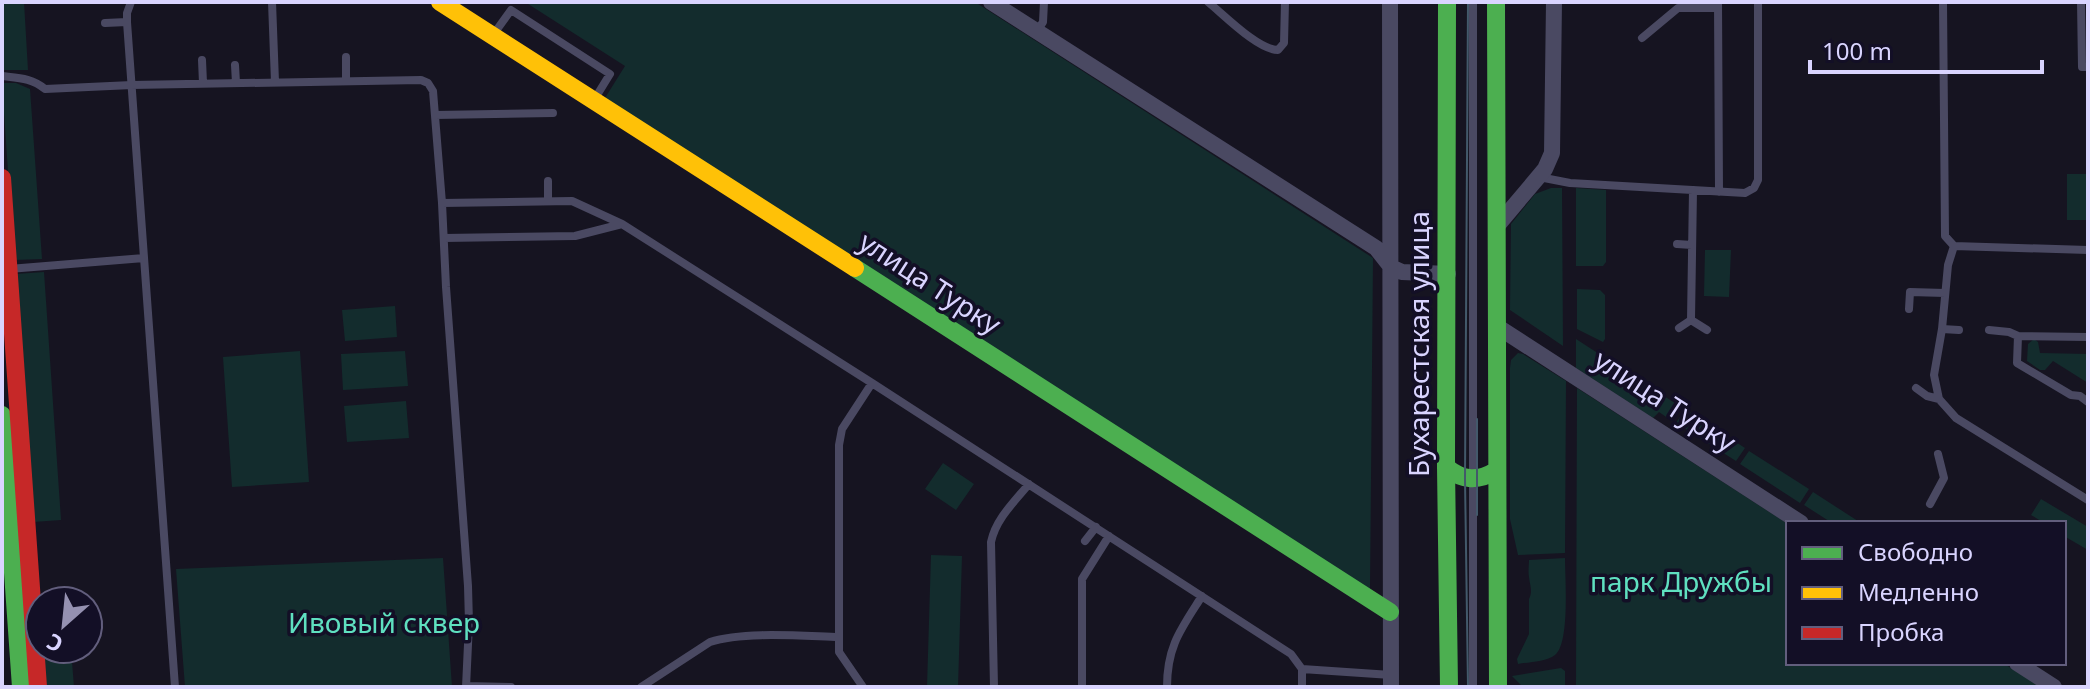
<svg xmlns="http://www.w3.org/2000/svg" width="2090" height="689" font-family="'Noto Sans',sans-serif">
  <rect width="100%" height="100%" fill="#161421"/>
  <path fill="#132c2d" d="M2,2h22l4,68h-26z
    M525,2h450l398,256 -3,332 -765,-492 20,-32z
    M2,83h14l14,6 12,170 -28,1z
    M2067,174h21v46h-21z
    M1551,188h11l1,158 -53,-36 1,-86 24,-30z
    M1576,188l30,2v72l-3,4h-27z
    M1705,250h26l-2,47 -25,-1z
    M44,272l17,248 -28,2 -17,-248z
    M1577,289l23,1 5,5v44l-2,3 -26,-13z
    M395,306l2,31 -52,4 -3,-31z
    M1576,339l105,68 -9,14 -13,-9 -6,6 -77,-50z
    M2034,339l4,3 2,11 48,1v29l-35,-22 -8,9h-5l-13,-9 1,-17z
    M300,351l9,131 -77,5 -9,-130z
    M405,351l3,35 -65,4 -2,-36z
    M1518,353l5,1 43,27 -1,172 -47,2 -8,-36v-151l1,-8z
    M1577,388l211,136v139h215l37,24h-464z
    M406,401l3,37 -62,4 -3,-36z
    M1685,409l60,39 -9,13 -60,-38z
    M1749,451l60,38 -9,14 -60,-39z
    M943,463l31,21 -18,26 -31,-21z
    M1813,492l48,31h-29l-28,-18z
    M2041,499l47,28v23l-24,-14v-13h-20l-13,-8z
    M931,555l31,1 -4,131h-31z
    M443,558l9,129h-267l-9,-118z
    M1565,558c0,20 5,86 -10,97 -9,7 -26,7 -37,9l-1,-5 12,-25v-35c4,-8 1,-13 0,-22 -1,-5 0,-12 0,-17z
    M42,649h29l3,38h-29z
    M1561,668l4,3v16h-42l-11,-11z"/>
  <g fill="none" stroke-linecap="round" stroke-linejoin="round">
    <path stroke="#4a4962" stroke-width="8" d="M131,2l-4,11v9l48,665
      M272,2l3,80
      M1208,2c16,13 50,48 70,48l6,-7 1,-41
      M1473,2v685
      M1718,2l1,190
      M1943,2l2,234 9,10 134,4
      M2081,2l1,65h6
      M105,23l22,-1
      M1037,31l6,-9 1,-20
      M493,35l18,-25 99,64 -16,26
      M1642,38l36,-30h40
      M346,57v24
      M202,60l1,23
      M235,65l1,18
      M2,76c17,2 30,2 43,13l87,-4 289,-5 7,3 5,8 9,112 130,-2 50,23 250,159 419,271 11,15v18
      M435,115l118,-2
      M1539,177l31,6 175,10 9,-5 4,-8v-178
      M548,181v20
      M442,203l4,84 22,299 1,37 -3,64
      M444,238l131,-2 47,-12
      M1677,244l15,1
      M1954,246l-6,19 -6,64 -8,46 5,24 17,19 132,82
      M9,269l135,-11
      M1909,309l1,-17 35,1
      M1691,320l2,-130
      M1679,328l12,-8 16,10
      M1942,329l17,1
      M1989,330l20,2 9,4
      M2088,337l-70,-1 -1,27 54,32 9,1 8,6
      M1916,388l11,8 12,3
      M1930,504l14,-26 -6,-24
      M1085,541l11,-14
      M1302,669l89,6
      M466,686l45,1
      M641,687l69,-45c33,-11 93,-6 129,-5
      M863,687l-24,-35v-207l3,-16 30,-46
      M994,687l-3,-145c5,-23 23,-40 38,-58
      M1082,687v-108l27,-43
      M1167,687c0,-41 14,-58 35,-91"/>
    <path stroke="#4a4962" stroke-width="16" d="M991,2l385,246 15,19 11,5 46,2
      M1390,2l1,685
      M1497,226l48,-57 7,-16 2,-151
      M1498,327l303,196
      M2017,663l37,24"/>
    <path stroke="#4caf50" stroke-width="18" d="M1447,2l-1,465 3,220
      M1496,2l2,685
      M855,268l535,344
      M2,415l19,272
      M1446,467c17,14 32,15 51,3"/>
    <path stroke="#ffc107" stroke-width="18" d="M440,2l415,266"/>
    <path stroke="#c62828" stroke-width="18" d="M2,178l36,509"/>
    <path stroke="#43596b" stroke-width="2" d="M1468,2l-3,477 3,208
      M1477,419v96"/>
  </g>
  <g text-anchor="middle" stroke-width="7" stroke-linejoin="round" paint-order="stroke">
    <g font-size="28" fill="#d9d4ff" stroke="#130f26">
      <text transform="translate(930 283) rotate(33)" y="10">улица Турку</text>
      <text transform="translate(1419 344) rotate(-90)" y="10">Бухарестская улица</text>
      <text transform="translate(1665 401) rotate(33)" y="10">улица Турку</text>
    </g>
    <g font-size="28" fill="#5fe0c0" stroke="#130f26">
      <text x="1681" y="592">парк Дружбы</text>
      <text x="384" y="633">Ивовый сквер</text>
    </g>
  </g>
  <rect width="2090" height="689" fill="none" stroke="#d9d4ff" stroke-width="8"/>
  <rect x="1786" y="521" width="280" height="144" fill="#130f26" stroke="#625e7d" stroke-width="2"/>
  <rect x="1802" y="547" width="40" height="12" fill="#4caf50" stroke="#625e7d" stroke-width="2"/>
  <text x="1858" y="561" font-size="24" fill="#d9d4ff">Свободно</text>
  <rect x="1802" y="587" width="40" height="12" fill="#ffc107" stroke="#625e7d" stroke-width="2"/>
  <text x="1858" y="601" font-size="24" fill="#d9d4ff">Медленно</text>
  <rect x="1802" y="627" width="40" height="12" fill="#c62828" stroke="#625e7d" stroke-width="2"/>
  <text x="1858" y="641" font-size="24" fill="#d9d4ff">Пробка</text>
  <g transform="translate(64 625) rotate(207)"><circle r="38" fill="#130f26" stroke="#625e7d" stroke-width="2"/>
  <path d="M0-6L14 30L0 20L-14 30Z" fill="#9591b1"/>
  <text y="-12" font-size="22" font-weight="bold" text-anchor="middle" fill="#d9d4ff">С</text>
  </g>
  <path d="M1810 60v12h232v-12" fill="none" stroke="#d9d4ff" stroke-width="4"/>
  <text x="1822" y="60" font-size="24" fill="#d9d4ff" stroke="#130f26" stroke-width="6" paint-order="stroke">100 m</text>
</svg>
